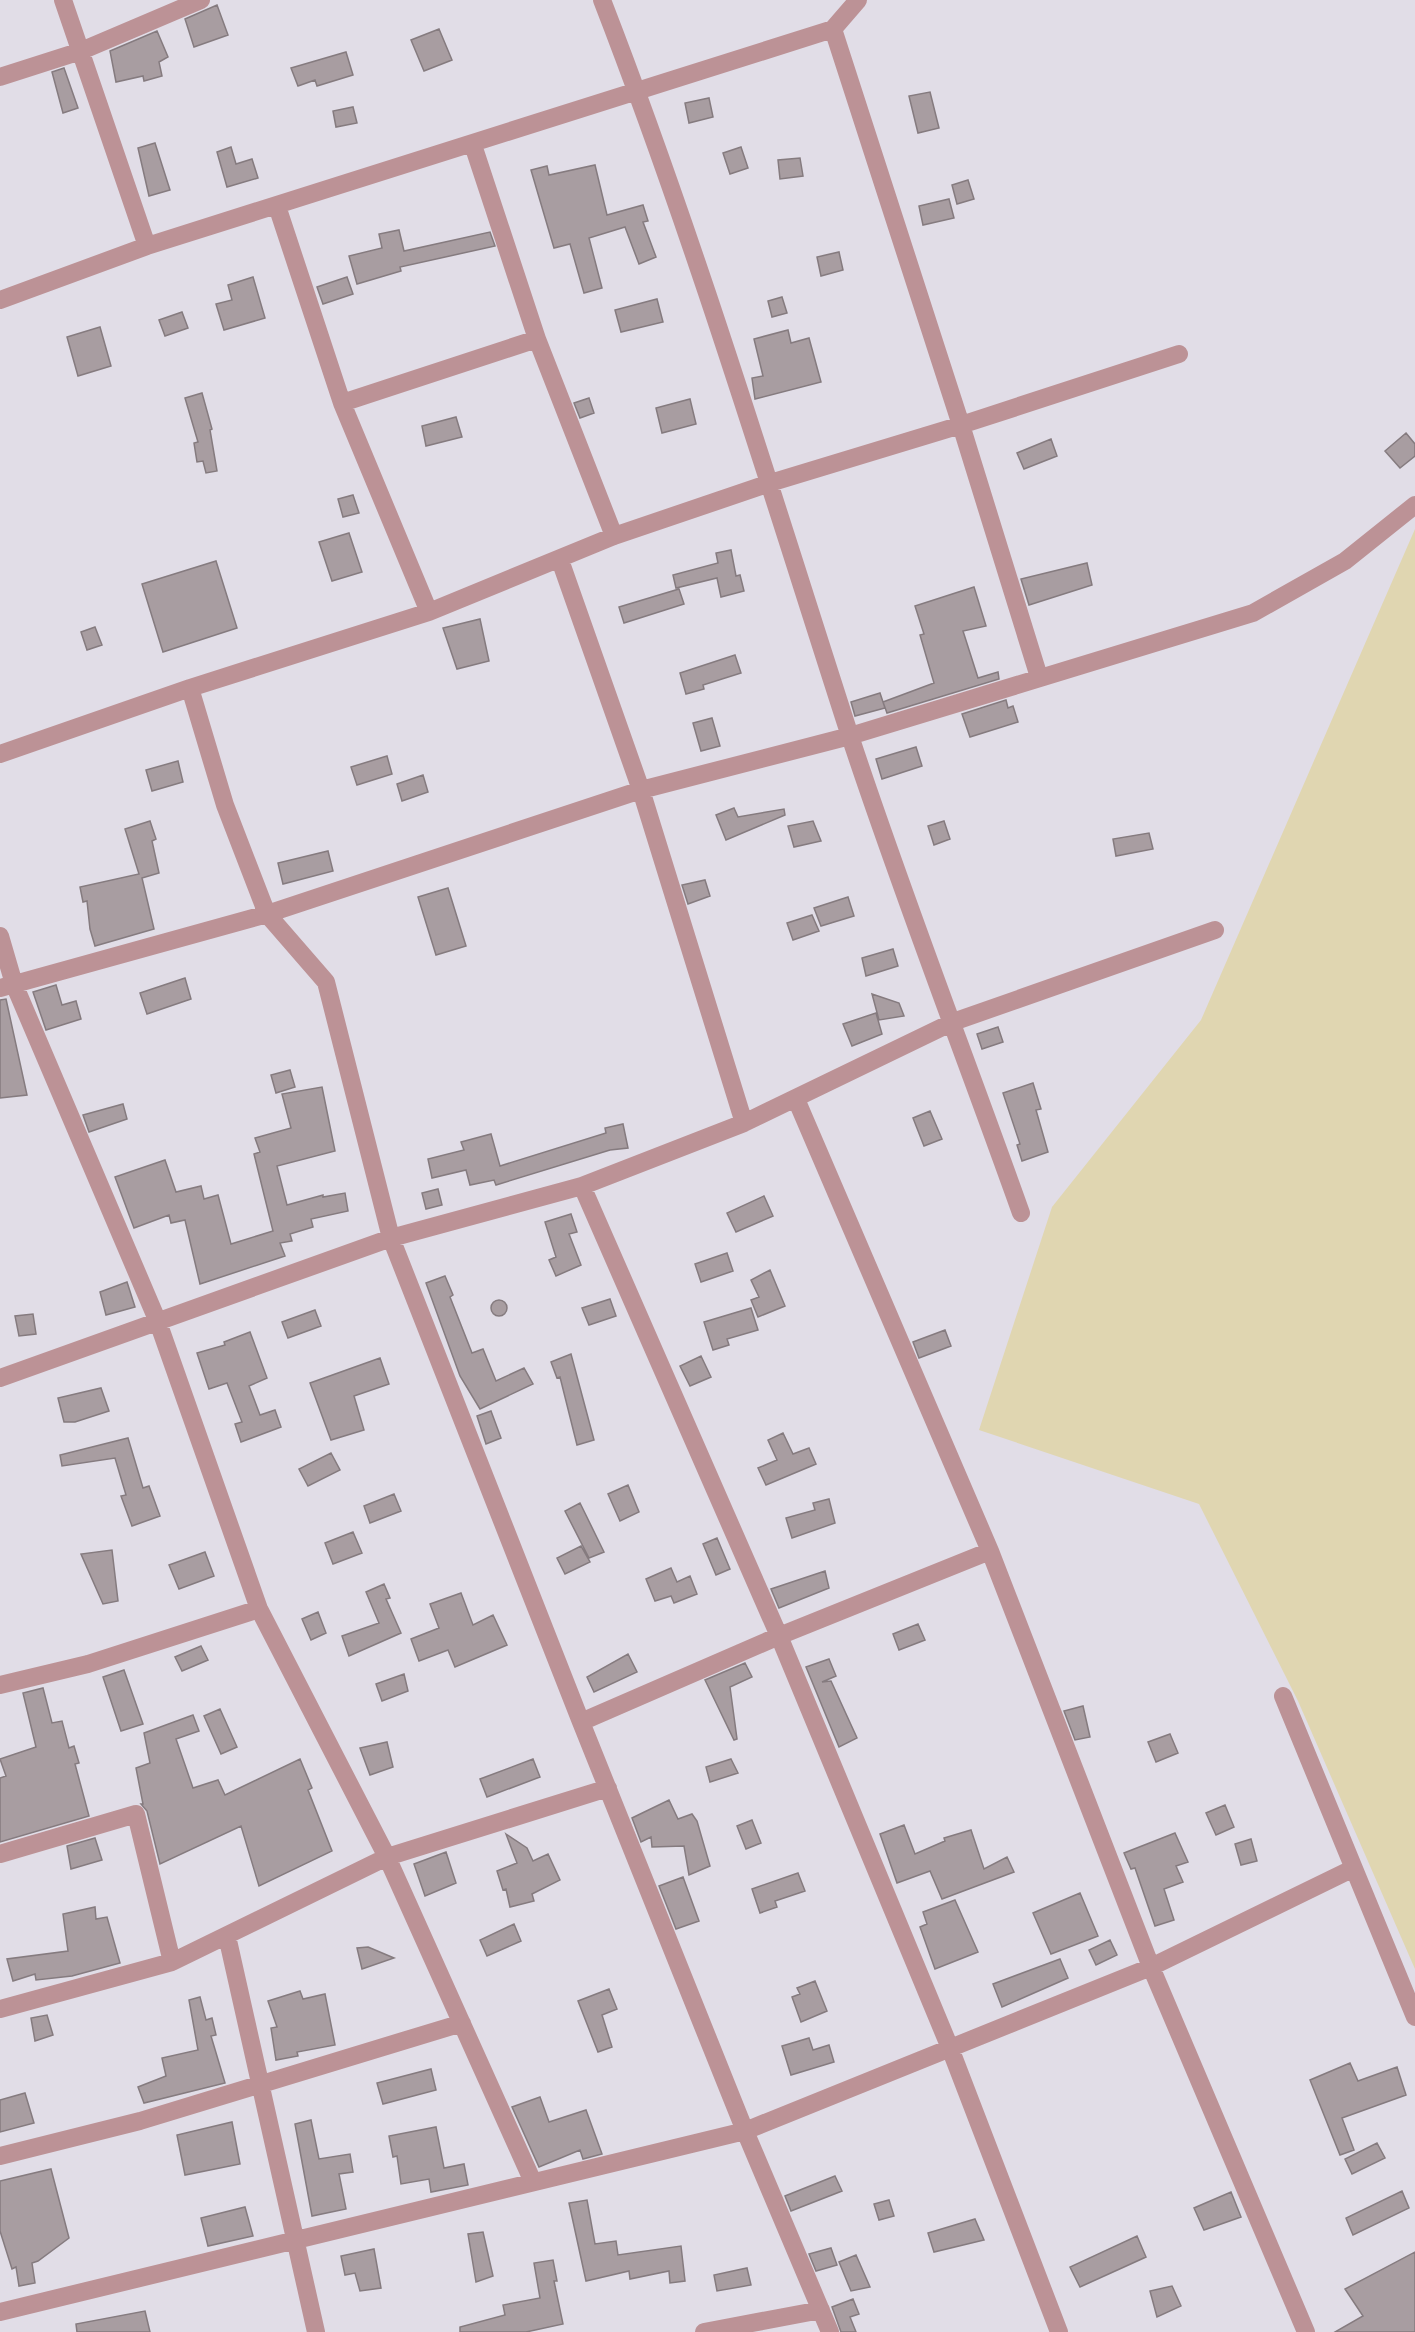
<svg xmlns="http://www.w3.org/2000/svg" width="1415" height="2332" font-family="'IBM Plex Sans',sans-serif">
  <rect width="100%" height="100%" fill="#e1dde7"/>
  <path fill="#e0d6b1" d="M1415,529v1440l-117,-268 -99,-197 -220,-74 73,-223 149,-187z"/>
  <path fill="#a89da1" stroke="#857b7f" stroke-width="1.5" d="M217,5l11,30 -34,12 -9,-28z
    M439,29l13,31 -28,11 -13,-31z
    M157,31l11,26 -9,5 3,14 -18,5 -1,-5 -27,6 -6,-31z
    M346,52l7,23 -36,11 -2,-6 -17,6 -7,-18z
    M64,68l14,40 -15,5 -11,-41z
    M930,92l9,36 -21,5 -9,-37z
    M709,98l4,19 -24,6 -4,-20z
    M353,107l4,16 -21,4 -3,-16z
    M155,143l15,47 -21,6 -11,-48z
    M231,147l5,17 16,-5 6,19 -31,9 -10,-35z
    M741,147l7,21 -18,6 -7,-21z
    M800,158l3,18 -23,3 -2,-19z
    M595,165l12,50 36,-10 5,16 -5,1 13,35 -17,7 -14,-37 -36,11 13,50 -18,5 -14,-49 -16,4 -23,-78 16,-4 2,9z
    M968,180l6,19 -17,5 -5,-19z
    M949,199l5,19 -31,7 -4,-19z
    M399,230l5,21 86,-19 5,14 -95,21 1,4 -44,13 -8,-28 33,-8 -3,-14z
    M839,252l4,18 -22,6 -4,-19z
    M253,277l12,41 -41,12 -8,-26 16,-4 -4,-15z
    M347,277l6,17 -30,10 -6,-17z
    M782,297l5,16 -15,4 -4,-16z
    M657,299l6,23 -42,10 -6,-22z
    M182,312l6,16 -23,8 -6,-16z
    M100,327l11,39 -33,10 -11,-39z
    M788,330l3,13 18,-5 12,44 -66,17 -3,-21 11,-2 -9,-37z
    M202,393l10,36 -2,1 7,41 -11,2 -3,-12 -6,1 -3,-19 4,-1 -13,-44z
    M589,398l5,15 -14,5 -6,-15z
    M690,399l6,25 -34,9 -6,-25z
    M456,417l6,20 -36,9 -4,-20z
    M1406,433l9,11v12l-15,12 -15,-17z
    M1051,439l6,17 -33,13 -7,-16z
    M353,495l6,18 -16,4 -5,-18z
    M349,533l13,39 -30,9 -13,-39z
    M731,550l5,26 4,-1 4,16 -23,6 -4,-19 -41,10 -3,-13 45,-12 -2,-10z
    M216,561l21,67 -74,24 -21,-68z
    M1087,563l5,22 -63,20 -8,-26z
    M974,587l12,39 -23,5 15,47 20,-6 1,7 -112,34 -4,-11 51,-19 -14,-48 4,-1 -9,-28z
    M679,589l5,15 -60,19 -5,-16z
    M480,619l9,42 -32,8 -14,-41z
    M95,627l7,18 -15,5 -6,-18z
    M735,655l6,18 -38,12 1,4 -18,5 -6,-21z
    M880,693l5,15 -30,8 -4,-14z
    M1006,700l2,8 5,-2 5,16 -48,15 -8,-23z
    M712,718l8,28 -19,5 -8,-28z
    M916,747l6,19 -40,13 -6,-20z
    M387,756l5,18 -35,11 -6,-18z
    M178,761l5,21 -31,9 -6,-21z
    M423,775l5,17 -26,9 -5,-17z
    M734,808l4,9 46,-8 1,6 -59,25 -10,-25z
    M150,821l6,18 -4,2 7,32 -17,5 12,51 -59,17 -5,-17 -3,-28 -4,1 -3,-15 59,-13 -14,-45z
    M813,821l8,20 -27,6 -6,-21z
    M944,821l6,18 -16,6 -6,-19z
    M1149,833l4,16 -37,7 -3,-17z
    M328,851l5,20 -50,13 -5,-21z
    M705,880l5,16 -22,8 -6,-19z
    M448,888l18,58 -30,9 -18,-58z
    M848,897l6,19 -33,10 -7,-18z
    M812,915l7,16 -26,9 -6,-17z
    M893,949l5,17 -32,10 -4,-18z
    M185,978l6,21 -44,15 -7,-21z
    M56,985l6,20 14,-4 5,18 -35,11 -13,-38z
    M872,994l27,9 5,13 -25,4z
    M6,999l21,96 -27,3v-98z
    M876,1013l6,21 -30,12 -9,-22z
    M998,1027l5,15 -21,7 -5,-15z
    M290,1070l5,17 -19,6 -5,-18z
    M1033,1083l8,26 -5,1 12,42 -26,9 -5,-16 3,-1 -17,-51z
    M322,1087l13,64 -58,15 10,39 36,-10v2l22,-4 3,18 -37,8 2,8 -23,7 2,7 -12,2 5,13 -85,28 -15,-64 -14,3 -2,-8 -35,13 -19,-51 50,-17 11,32 25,-6 3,13 14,-4 13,49 42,-13 -19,-77 6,-2 -5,-14 36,-10 -9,-34z
    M123,1104l4,15 -38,13 -6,-17z
    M930,1111l12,28 -18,7 -11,-28z
    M623,1124l5,24 -18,2 -114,35 -2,-5 -24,5 -4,-15 -34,8 -4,-19 36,-9 -3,-8 30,-8 9,32 106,-33 -1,-5z
    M438,1189l4,16 -16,4 -4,-16z
    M764,1196l9,20 -37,16 -9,-19z
    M571,1214l6,18 -8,2 12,31 -25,11 -7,-16 7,-3 -11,-35z
    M727,1253l6,18 -32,11 -6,-18z
    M770,1270l15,36 -27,11 -7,-17 8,-3 -8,-17z
    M445,1276l8,19 -3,2 22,56 11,-4 13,32 28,-13 9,16 -53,25 -20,-33 -34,-93z
    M127,1282l8,25 -29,8 -6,-23z
    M610,1299l6,17 -27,9 -7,-17z
    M491 1308a8 8 0 1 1 16 0a8 8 0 1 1-16 0Z
    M751,1308l7,22 -31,9 2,6 -16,5 -9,-28z
    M315,1310l6,16 -33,12 -6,-16z
    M33,1314l3,20 -17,2 -4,-20z
    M945,1330l6,16 -32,12 -6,-16z
    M250,1332l17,46 -18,8 11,29 15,-5 6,17 -40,15 -6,-18 7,-2 -15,-39 -18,6 -12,-36 28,-8 -1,-3z
    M571,1354l23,86 -17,5 -17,-68 -3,1 -6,-16z
    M701,1356l10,21 -21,9 -10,-20z
    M380,1358l9,26 -35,12 10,34 -33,10 -21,-57z
    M101,1388l8,23 -34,11h-11l-6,-24z
    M491,1411l10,27 -15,6 -9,-28z
    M783,1433l10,21 16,-6 7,16 -50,21 -8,-17 19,-8 -9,-20z
    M128,1438l15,50 6,-2 11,30 -28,10 -11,-30 5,-1 -11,-37 -53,8 -2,-11z
    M331,1453l9,17 -32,16 -9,-17z
    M628,1485l11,27 -19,9 -12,-27z
    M394,1494l7,17 -31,12 -6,-17z
    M829,1499l6,24 -43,15 -6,-20 29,-8 -2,-7z
    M580,1503l24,49 -15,6 -24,-47z
    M353,1532l9,21 -29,11 -8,-21z
    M717,1538l13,31 -14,6 -13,-31z
    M581,1546l9,16 -25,12 -8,-16z
    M112,1550l6,51 -15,3 -22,-50z
    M205,1552l9,24 -35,13 -10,-24z
    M671,1568l6,14 13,-6 7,18 -23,9 -3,-7 -16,5 -9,-22z
    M825,1571l4,17 -50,20 -8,-19z
    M384,1584l6,14 -4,1 15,34 -52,23 -7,-20 37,-13 -13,-31z
    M461,1593l12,32 20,-10 14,30 -52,22 -7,-17 -29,11 -8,-22 28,-11 -9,-24z
    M318,1612l8,21 -15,7 -9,-21z
    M918,1624l7,16 -26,10 -6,-16z
    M201,1646l7,14 -26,11 -7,-14z
    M628,1654l9,18 -43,20 -7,-15z
    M829,1659l7,17 -14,6 9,-1 26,57 -18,9 -33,-80z
    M745,1663l7,14 -22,10 7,52 -3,1 -29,-60z
    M124,1670l19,54 -22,7 -18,-54z
    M404,1674l4,17 -26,10 -6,-17z
    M43,1688l9,35 10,-2 7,27 5,-2 5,17 -4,1 14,52 -89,26v-64l6,-2 -6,-17 36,-12 -13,-54z
    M1083,1706l7,31 -15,3 -11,-29z
    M220,1709l17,38 -16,7 -17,-38z
    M193,1715l6,16 -23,8 17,49 25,-8 7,15 75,-36 12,29 -4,2 24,61 -73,35 -18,-60 -81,38 -13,-53 -6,-7h2l-7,-36 14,-5 -6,-30z
    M1170,1734l8,19 -22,9 -8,-20z
    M387,1742l6,25 -23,8 -10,-27z
    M533,1759l7,18 -53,20 -7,-18z
    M731,1759l7,14 -28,9 -4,-15z
    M669,1800l9,19 14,-5 5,7 13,45 -21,9 -5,-29 -32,1 -1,-10 -10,5 -9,-24z
    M1225,1805l9,22 -18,8 -10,-22z
    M752,1820l9,23 -15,6 -9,-23z
    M904,1825l11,29 30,-13 -1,-3 27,-8 13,39 23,-12 7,15 -72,27 -12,-28 -33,12 -17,-49z
    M1175,1833l13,29 -12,4 7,16 -19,7 10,31 -19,6 -20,-58 -4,1 -7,-16z
    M506,1834l21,14 6,13 15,-7 12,26 -28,14 2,7 -24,6 -4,-18 -3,1 -6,-19 20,-8z
    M95,1838l7,22 -31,9 -4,-23z
    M1251,1839l6,22 -16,4 -6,-21z
    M446,1852l10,31 -31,13 -11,-32z
    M798,1873l7,18 -30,10 2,6 -17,6 -8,-24z
    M683,1877l16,44 -23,8 -17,-43z
    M1080,1893l18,43 -47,18 -18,-41z
    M955,1900l23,52 -43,17 -15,-42 7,-3 -4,-12z
    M95,1907l1,12 11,-2 13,46 -48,13 -36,4 -1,-6 -22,7 -6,-22 61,-8 -5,-37z
    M514,1924l7,17 -34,15 -7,-16z
    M1110,1940l7,15 -21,10 -7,-15z
    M368,1947l26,11 -32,11 -5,-21z
    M1060,1959l8,19 -66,29 -9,-23z
    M815,1981l12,30 -26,11 -9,-25 8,-3 -3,-6z
    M609,1989l8,20 -15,6 10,32 -14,5 -20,-51z
    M300,1991l3,8 22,-5 10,51 -38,7 1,4 -22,4 -5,-32 6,-1 -9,-26z
    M200,1997l6,23 6,-2 4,17 -5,1 14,47 -81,20 -6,-16 28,-11 -4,-18 36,-8 -9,-50z
    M47,2015l6,20 -18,6 -4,-23z
    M809,2038l4,12 16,-5 5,17 -43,13 -9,-29z
    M1350,2063l8,18 39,-14 9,28 -64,23 12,32 -14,5 -30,-75z
    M431,2069l5,21 -53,14 -6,-21z
    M25,2093l9,30 -34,9v-32z
    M540,2097l9,25 37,-12 16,44 -19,5 -3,-9 -41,17 -27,-60z
    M311,2120l8,39 31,-5 3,18 -14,2 7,35 -34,7 -17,-92z
    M232,2122l8,42 -55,11 -8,-40z
    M436,2127l8,41 20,-4 4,21 -37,7 -2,-13 -28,5 -4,-28 -4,1 -4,-21z
    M1377,2143l8,15 -33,16 -7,-15z
    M51,2169l18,69 -31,23 -6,2 3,20 -16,3 -3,-19 -4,2 -12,-38v-50z
    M835,2176l7,15 -51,20 -6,-15z
    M1402,2191l7,17 -56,27 -7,-17z
    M1231,2192l10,25 -37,13 -10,-22z
    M587,2200l8,44 21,-3 2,14 63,-9 4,35 -15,2 -1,-12 -39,8 -1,-8 -43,10 -17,-78z
    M889,2200l5,16 -15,4 -5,-16z
    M245,2207l8,29 -45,10 -7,-28z
    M975,2219l9,21 -50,12 -6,-19z
    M483,2232l10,44 -17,6 -8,-48z
    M1137,2236l9,21 -66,30 -10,-20z
    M831,2248l6,17 -21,6 -7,-17z
    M374,2249l7,39 -21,3 -5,-18 -10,2 -4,-19z
    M1415,2252v80h-80l28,-16 -18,-27z
    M856,2255l14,32 -19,4 -12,-29z
    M553,2260l4,21h-3l9,43 -37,8h-66v-5l45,-12 -2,-10 37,-7 -6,-35z
    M747,2268l4,17 -34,6 -3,-16z
    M1172,2286l9,20 -24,11 -7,-26z
    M853,2299l6,15 -9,3 6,15h-15l-9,-25z
    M145,2311l5,21h-73l-1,-8z"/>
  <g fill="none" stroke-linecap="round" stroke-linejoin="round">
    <path stroke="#bc9296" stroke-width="18" d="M63,0l84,246
      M602,0c93,240 168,488 247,733 53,161 115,320 172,480
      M833,29l128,396 78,252
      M0,77l81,-26 120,-51
      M473,145l64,194
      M277,206l65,197 87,209
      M0,300l147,-54 686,-217 25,-29
      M342,403l195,-64 77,197
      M560,560l81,230 103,333
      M190,688l35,117 42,109 59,68 65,256 190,484 164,409 85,201
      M0,754l190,-66 239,-76 185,-76 156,-53 191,-58 218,-71
      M0,936l14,48 144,338 101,287 128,248 146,325
      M0,988l267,-74 374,-124 209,-54 403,-123 92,-52 70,-56
      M796,1099l194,452 161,416 155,365
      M582,1186l197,450 171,412 109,284
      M0,1378l391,-140 191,-52 162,-63 209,-101 262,-92
      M0,1685l88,-21 171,-55
      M1283,1696l132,321
      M581,1722l198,-86 211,-85
      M0,1854l136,-40 36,148
      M227,1936l89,396
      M0,2009l172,-47 215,-105 221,-69
      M0,2156l140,-35 322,-98
      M0,2312l745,-181 406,-164 201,-98
      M704,2332l117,-22"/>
  </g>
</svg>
